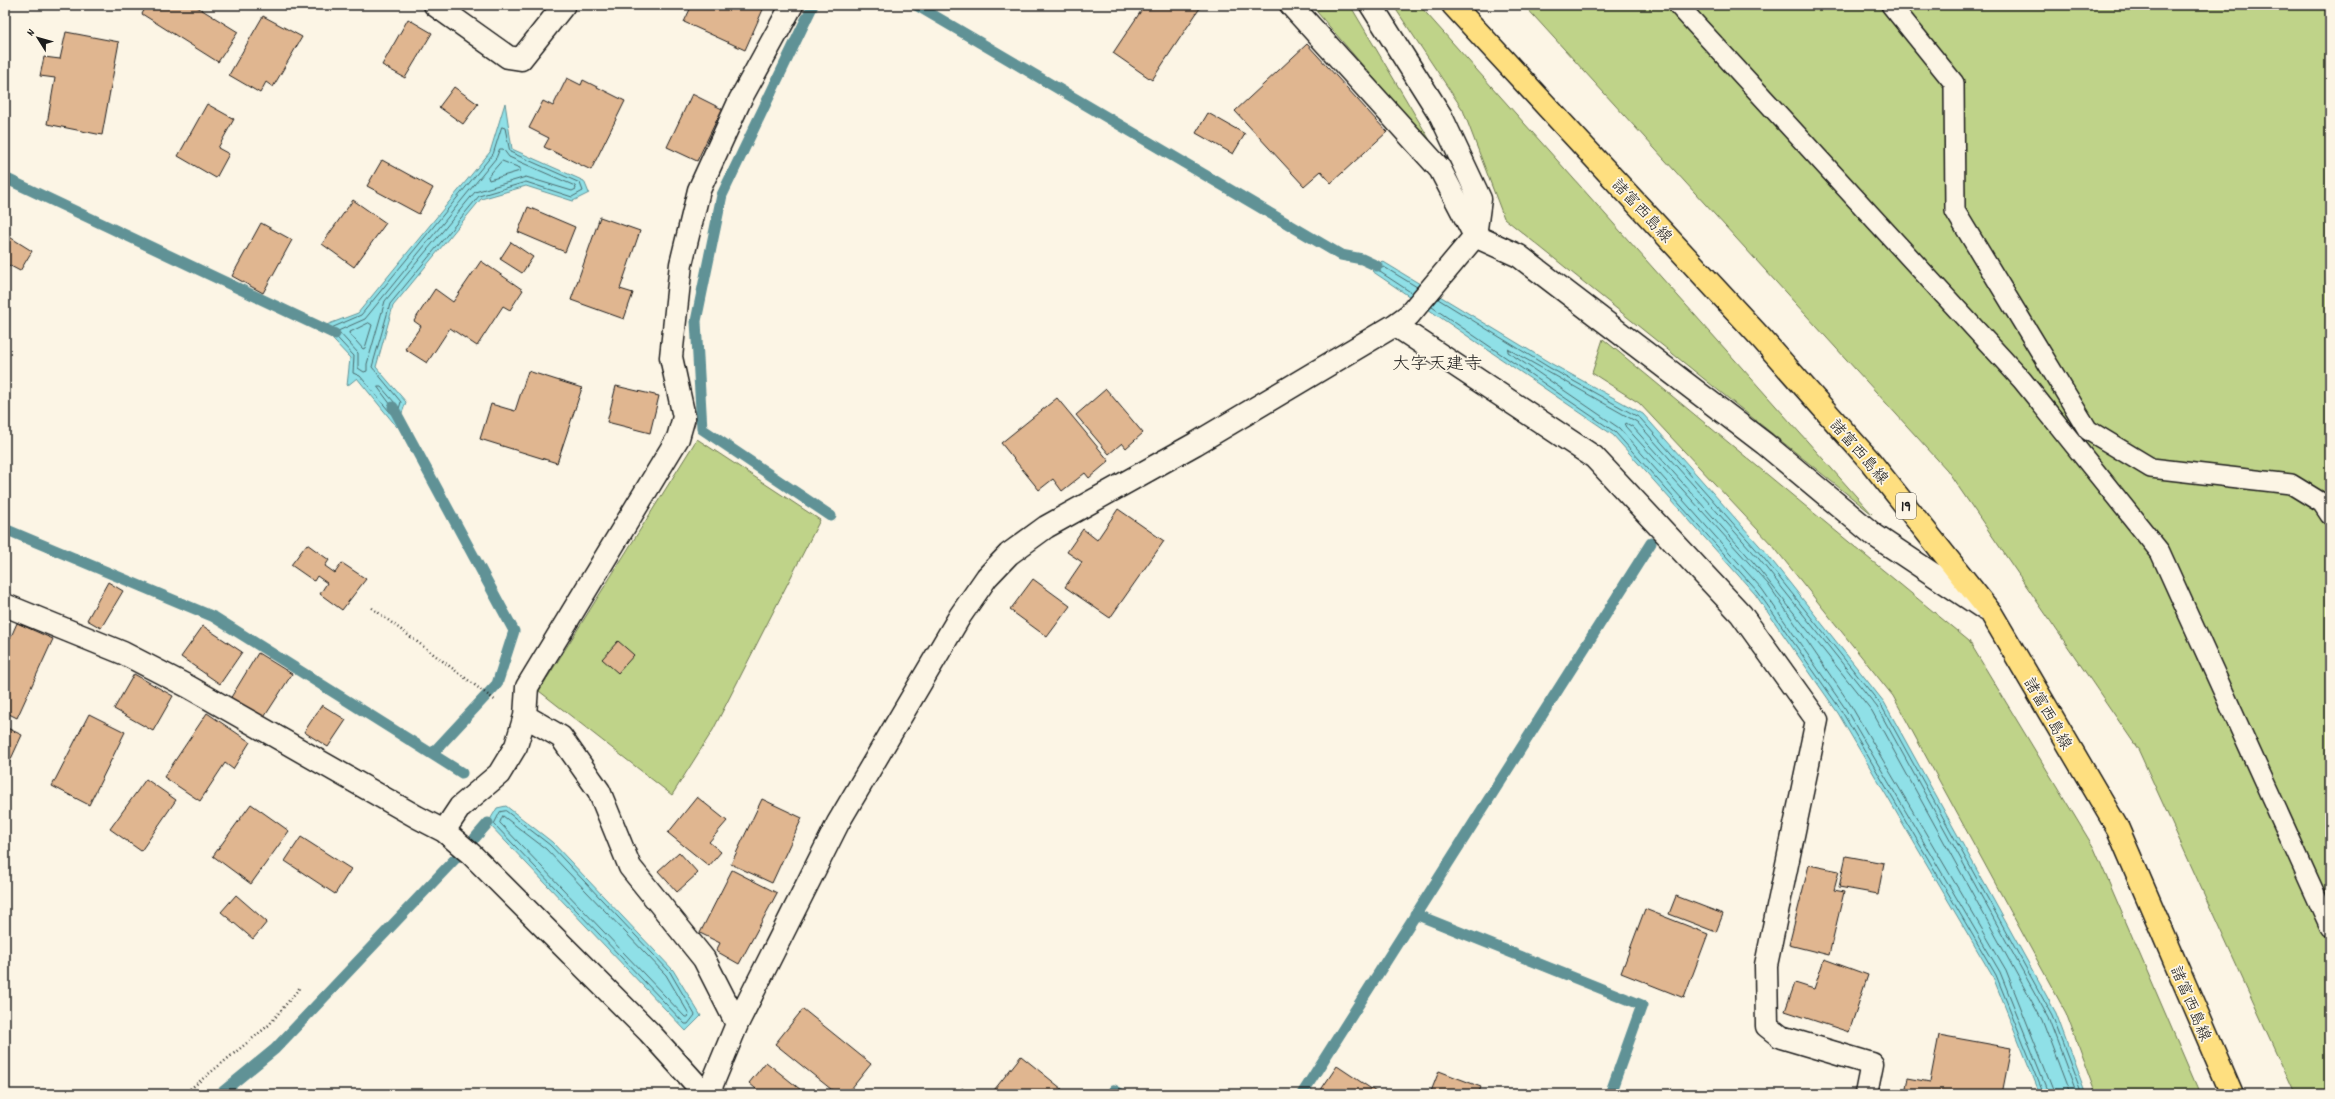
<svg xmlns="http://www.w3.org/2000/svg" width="2335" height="1099" font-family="Dekko,'Klee One',sans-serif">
  <rect width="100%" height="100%" fill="#fcf5e5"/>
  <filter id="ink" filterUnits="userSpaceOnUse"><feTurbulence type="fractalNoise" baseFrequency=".025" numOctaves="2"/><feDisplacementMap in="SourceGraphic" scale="8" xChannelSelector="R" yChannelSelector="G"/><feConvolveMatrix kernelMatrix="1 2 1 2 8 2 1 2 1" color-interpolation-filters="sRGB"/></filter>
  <g filter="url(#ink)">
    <path fill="#bfd389" stroke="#6e7852" d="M1311,5h39l87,147z
      M1393,5h26l453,509 -368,-296 -41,-108z
      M1524,5h806v1089h-35l-157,-345 -191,-279z
      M1603,339l366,302 125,207 106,246h-104l-30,-81 -173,-317 -120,-150 -134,-143 -47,-30z
      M697,439l123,81 -107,210 -41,65 -133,-104z"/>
    <path fill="#8fe0e7" stroke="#619296" d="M505,103l7,46 72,32 5,12 -16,8 -47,-15 -45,13 -88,107 -17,61 30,35 -9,25 -40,-49 -10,8 3,-28 -29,-31 37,-14 132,-161z
      M1382,261l170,103 91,50 123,139 118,149 172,311 30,81h-46l-47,-117 -155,-264 -83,-119 -142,-159 -241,-164z
      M506,806l46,36 121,128 28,46 -15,15 -198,-208 9,-15z"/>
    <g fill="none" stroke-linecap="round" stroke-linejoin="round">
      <path stroke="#4a6a6d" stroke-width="1" d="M502,127l3,1 5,24 70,31 3,8 -11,6 -46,-15 -47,14 -89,108 -18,63 29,35 -4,14 -3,1 -34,-41 -7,-3 1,-17 -25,-27 32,-14 132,-161z
        M500,149h3l6,8 66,29 1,3 -4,2 -46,-14 -51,15 -90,109 -18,63v7l-3,1 -6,-4v-15l-20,-22 27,-12 131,-161z
        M502,161l18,7v3l-31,9 -1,-3z
        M1412,293l-32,-21v-3l4,-2 33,20
        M1438,299l112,69 90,50 122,138 119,149 171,310 30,79
        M1432,307l183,125 143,160 83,118 155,265 48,119
        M369,323l3,2 -7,23 -2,1 -14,-16z
        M378,387h3l14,16 -1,4 -2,-1z
        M506,811l44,34 120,127 25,43 -7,9h-3l-191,-200 6,-12z
        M503,816l43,33 120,126 23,39 -1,3h-3l-185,-194z
        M2049,1094l-49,-122 -155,-264 -83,-119 -143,-161 -111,-76v-3l129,73 122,137 118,148 171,310 29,77
        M2055,1094l-49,-124 -156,-266 -82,-120 -143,-158 1,-3 7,4 121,136 118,148 170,309 28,74"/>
      <path stroke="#619296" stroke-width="11" d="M813,5l-91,190 -26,126 6,108 129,87
        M916,5l425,250 21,4 15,7
        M5,178l330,156
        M393,407l121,224 -17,53 -65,70
        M5,529l209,88 248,156
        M475,838l13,-15
        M1415,914l227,91 -32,89
        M220,1094l55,-45 180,-190
        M1111,1094l3,-4 7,4
        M1302,1094l349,-551"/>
    </g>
    <path fill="#e0b690" stroke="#1c1c1c" d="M147,5h47l44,27 -20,30 -76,-48z
      M692,5h73l-20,45 -61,-28z
      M1145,5h57l-50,75 -39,-27z
      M263,16l39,21 -29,50 -7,-5 -6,11 -31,-18z
      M408,19l24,14 -27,45 -23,-13z
      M66,32l53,10 -17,93 -55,-11 8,-46 -15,-2 4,-19 16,2z
      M1307,44l80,88 -56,51 -10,-12 -17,15 -69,-75z
      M567,78l14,7 2,-5 42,21 -34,69 -47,-23 5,-9 -20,-10 14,-27 10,5z
      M454,87l24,17 -15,20 -24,-17z
      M692,94l30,15 -25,52 -30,-14z
      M207,104l27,15 -16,29 11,6 -13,24 -38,-22z
      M1208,113l37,21 -12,20 -37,-21z
      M382,160l51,28 -14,26 -52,-28z
      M353,200l33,23 -32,44 -32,-23z
      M528,207l47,20 -10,25 -47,-20z
      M600,217l40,14 -20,58 13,4 -9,26 -53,-19z
      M261,223l31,17 -29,53 -31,-17z
      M8,236l24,15 -12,20 -15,-8v-21z
      M511,242l22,15 -11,16 -22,-14z
      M481,261l42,29 -13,20 -7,-4 -26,40 -27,-18 -23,35 -22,-14 16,-23 -7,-5 21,-32 18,13z
      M528,371l54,17 -25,75 -77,-24 11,-35 24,7z
      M616,386l43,10 -9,37 -43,-11z
      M1106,389l37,44 -17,15 -4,-5 -13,11 -33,-39z
      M1057,398l52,63 -20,17 -4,-5 -23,18 -9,-12 -14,11 -38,-47z
      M1118,509l46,32 -54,77 -45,-31 17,-25 -15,-10 16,-23 14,11z
      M307,544l22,16 -4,6 10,7 7,-10 24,16 -24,31 -22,-16 7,-11 -10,-7 -3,5 -23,-16z
      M1033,579l37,27 -23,31 -37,-27z
      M108,582l15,9 -22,37 -14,-8z
      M17,623l36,16 -36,79 -12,-6v-75l5,2z
      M203,626l39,26 -22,32 -39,-27z
      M618,641l16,14 -16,18 -16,-14z
      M258,653l34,21 -29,45 -33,-20z
      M134,674l39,22 -20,35 -39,-22z
      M322,705l24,15 -18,27 -24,-15z
      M207,713l43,29 -17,27 -8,-6 -25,38 -36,-24z
      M89,714l36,18 -36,73 -37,-19z
      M5,727l17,8 -17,37z
      M146,779l30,21 -35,51 -31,-22z
      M697,797l30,24 -18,21 12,10 -12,14 -41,-33z
      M762,799l40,19 -30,65 -41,-19z
      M251,804l38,27 -38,53 -38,-28z
      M301,837l50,32 -16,25 -50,-33z
      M679,852l19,21 -21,19 -19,-21z
      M1846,856l38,7 -6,31 -39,-7z
      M1809,865l30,6 -5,19 10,2 -15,63 -40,-10z
      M732,870l45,23 -38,71 -23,-13 4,-8 -20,-10z
      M236,895l31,27 -14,17 -32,-27z
      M1676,896l47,18 -7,18 -47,-18z
      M1645,909l63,25 -24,64 -63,-25z
      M1824,959l44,16 -19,57 -64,-21 10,-28 19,6z
      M803,1009l68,55 -24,30h-10l-62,-50z
      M1939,1035l72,13 -9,46h-97l3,-16 22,4z
      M1021,1056l41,33 -3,5h-68z
      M766,1062l40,32h-44l-13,-11z
      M1337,1066l42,28h-61z
      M1439,1071l42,16 -3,7h-48z
      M962,1088l8,6h-12z"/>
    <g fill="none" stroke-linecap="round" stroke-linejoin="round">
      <defs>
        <path id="lane" d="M1678,5l344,375 138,172 170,375
          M1891,5l63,78 1,128 133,219 63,38 140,16 31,19 8,12"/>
        <path id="street" d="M435,5l73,52 13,2 43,-54
          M1291,5l149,164 35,67 44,20 246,188 109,91 111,74
          M1395,325l199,132 147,157 76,106 -51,245 1,61 14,11 91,27 -6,30
          M5,605l118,48 66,34 228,130 27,14 27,23 178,178 56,62
          M525,716l36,21 38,54 31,76 74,92 33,65
          M444,831l16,-24 39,-33 17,-28 9,-30 2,-29 151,-249 6,-21 -13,-60 10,-93 18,-74 41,-90 52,-95
          M708,1094l29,-70 101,-201 122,-207 27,-39 22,-23 37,-27 149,-83 200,-119 14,-10 66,-79 5,-37 -39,-83 -70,-111"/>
        <path id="primary" d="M1453,5l308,333 109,123 121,152 127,216 114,265"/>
      </defs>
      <use href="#lane" stroke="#1c1c1c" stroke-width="22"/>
      <use href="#street" stroke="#1c1c1c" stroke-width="25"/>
      <use href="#primary" stroke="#1c1c1c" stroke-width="25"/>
      <path stroke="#1c1c1c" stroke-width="2.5" stroke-dasharray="1 3" stroke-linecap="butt" d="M372,608l124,93
        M184,1094l85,-69 32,-39"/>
      <use href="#lane" stroke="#fcf5e5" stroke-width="19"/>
      <use href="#street" stroke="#fcf5e5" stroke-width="22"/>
      <use href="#primary" stroke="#fedf80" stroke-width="22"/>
    </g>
  </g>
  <g text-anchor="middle" stroke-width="3.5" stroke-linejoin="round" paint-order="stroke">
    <rect fill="#fcf5e5" stroke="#5f5d58" stroke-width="1" x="1896" y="493" width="20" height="26" rx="3"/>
    <g font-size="15" font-weight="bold" fill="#1c1c1c">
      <text x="1906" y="511">19</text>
    </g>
    <g font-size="16" fill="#1c1c1c" stroke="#fcf5e5">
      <text transform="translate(1643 210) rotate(47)" y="6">諸富西島線</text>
      <text transform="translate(1860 451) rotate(49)" y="6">諸富西島線</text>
      <text transform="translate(2049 713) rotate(60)" y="6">諸富西島線</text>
      <text transform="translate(2192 1003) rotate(67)" y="6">諸富西島線</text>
    </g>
    <g font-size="18" fill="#1c1c1c" stroke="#fcf5e5">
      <text x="1437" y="369">大字天建寺</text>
    </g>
  </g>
  <rect width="2335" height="1099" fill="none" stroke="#fcf5e5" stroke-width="20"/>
  <rect x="10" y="10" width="2315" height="1079" fill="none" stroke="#1c1c1c" stroke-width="1.5" filter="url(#ink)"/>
  <g transform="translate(38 38) rotate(307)" stroke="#fcf5e5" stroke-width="3" paint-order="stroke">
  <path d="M0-3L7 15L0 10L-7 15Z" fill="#1c1c1c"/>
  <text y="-6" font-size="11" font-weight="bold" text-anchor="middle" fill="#1c1c1c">N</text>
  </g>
</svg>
